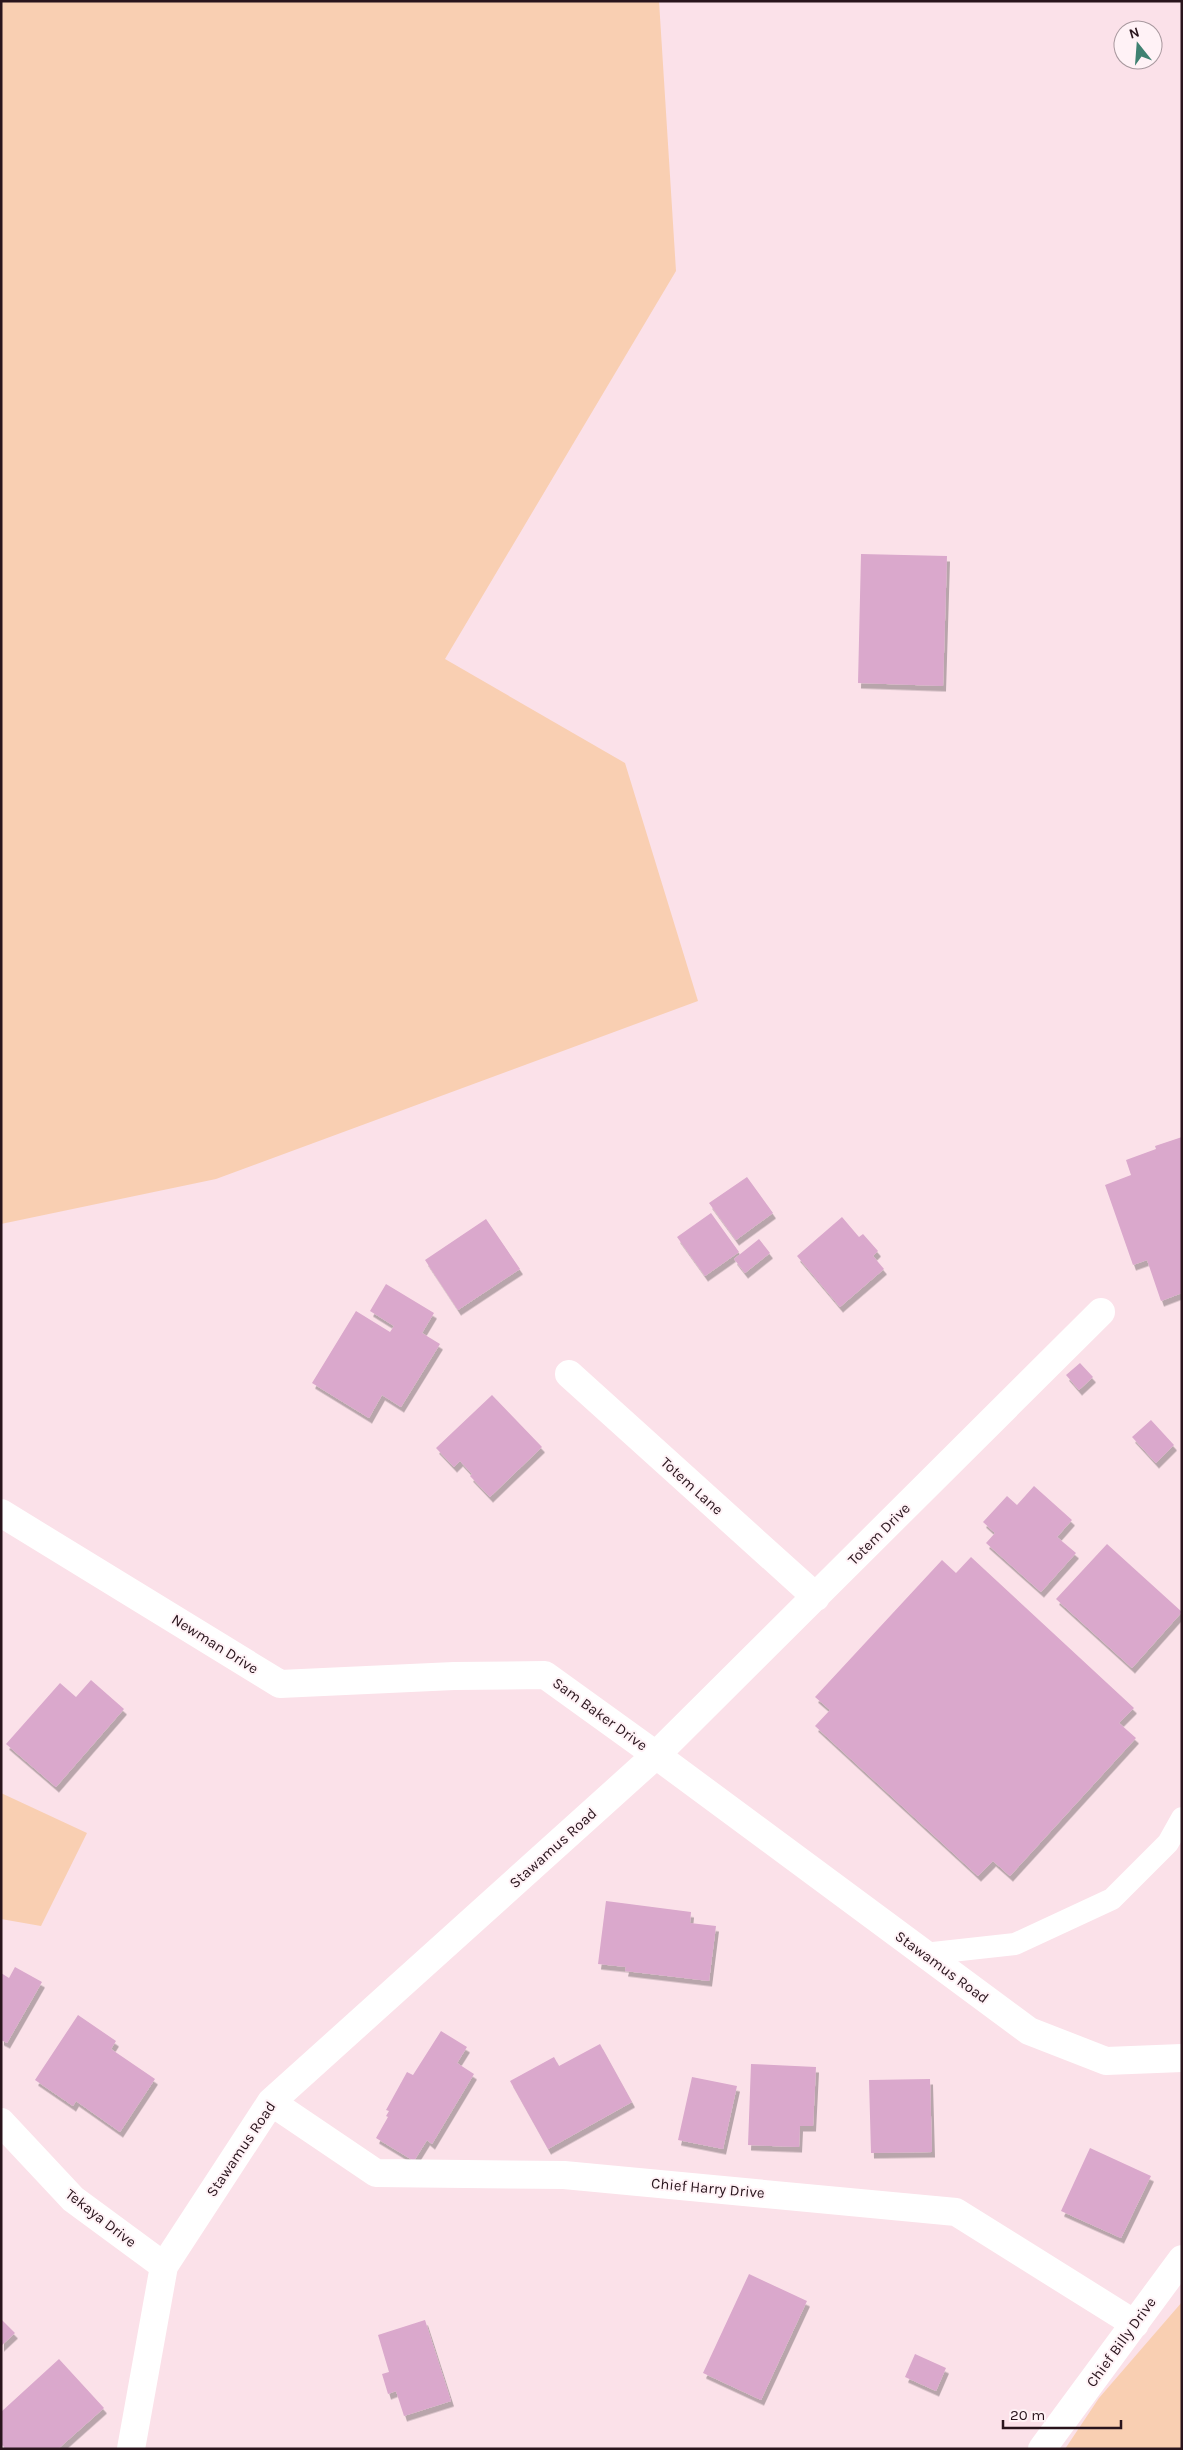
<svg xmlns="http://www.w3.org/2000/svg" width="1183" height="2450" font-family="Karla,sans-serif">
  <defs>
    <filter id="shadow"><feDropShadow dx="3" dy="5.5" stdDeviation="0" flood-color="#0004"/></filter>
  </defs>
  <rect width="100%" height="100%" fill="#fbe1e9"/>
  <path fill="#f9cfb2" d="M1,1h658l17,270 -231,388 180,104 73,238 -482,178 -215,45z
    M1,1793l86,40 -46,93 -40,-7z
    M1182,2302v147h-117l34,-51z"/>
  <path fill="#daa8cc" filter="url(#shadow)" d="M861,554l86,2 -4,130 -85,-3z
    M1182,1137v156l-21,8 -14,-41 -14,5 -28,-80 26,-10 -5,-15 30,-11 -1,-3z
    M747,1177l26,36 -37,27 -27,-37z
    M711,1213l28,39 -34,24 -28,-39z
    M842,1217l17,20 4,-3 15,17 -5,5 11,13 -44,38 -43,-51z
    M486,1219l34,50 -62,41 -33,-50z
    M759,1239l11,14 -25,20 -11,-14z
    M386,1284l48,29 -12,20 18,11 -39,63 -19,-12 -13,23 -57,-35 44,-72 34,21 4,-6 -24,-15z
    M1080,1363l13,14 -14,13 -13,-15z
    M492,1395l50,52 -52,50 -20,-21 2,-2 -12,-13 -6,6 -18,-19z
    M1151,1420l23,25 -18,18 -24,-26z
    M1034,1486l38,34 -15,17 19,16 -35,39 -55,-49 9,-10 -12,-11 24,-26 10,9z
    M1107,1544l75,68 -50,56 -76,-69z
    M971,1557l163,151 -15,15 17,15 -126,138 -17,-15 -15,15 -163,-150 15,-16 -15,-13 127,-137 14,13z
    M91,1680l33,29 -68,78 -50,-43 54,-61 16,14z
    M606,1901l85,11 -1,11 26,3 -7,55 -84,-10 1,-4 -28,-3z
    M15,1967l27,15 -35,61 -6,-3v-67l8,5z
    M78,2015l38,26 -5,8 44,30 -35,53 -44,-31 -3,5 -38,-26z
    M441,2031l26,16 -10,16 17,11 -42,70 -5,-4 -13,21 -38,-23 12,-21 -2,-1 3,-5 -3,-1 21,-38 6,3z
    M600,2044l32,58 -84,47 -38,-68 44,-24 5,9z
    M751,2064l65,3 -3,59h-13l-1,21 -51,-2z
    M692,2077l45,9 -14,63 -45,-9z
    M930,2079l2,73 -61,1 -2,-73z
    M1090,2148l61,28 -30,62 -60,-27z
    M749,2274l58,27 -46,99 -58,-27z
    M1,2319l14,14 -14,13z
    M425,2320l26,81 -47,15 -8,-25 -8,3 -6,-20 7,-2 -11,-37z
    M915,2354l31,14 -10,23 -31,-14z
    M59,2359l45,49 -46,41h-52l-5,-5v-32z"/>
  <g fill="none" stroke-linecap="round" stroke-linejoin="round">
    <path stroke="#fff" stroke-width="22" d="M924,1954l91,-10 97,-45 56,-56 14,-25"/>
    <path stroke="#fff" stroke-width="28" d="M569,1374l247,223
      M1,1513l279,171 174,-8 91,-1 111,80 445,-443
      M271,2102l105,71 188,2 392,37 179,112
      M1,2122l72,77 91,67
      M131,2449l33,-183 107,-164 385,-347 373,276 77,30 76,-3
      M1042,2449l140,-190"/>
  </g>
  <g text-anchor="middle" stroke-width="4" stroke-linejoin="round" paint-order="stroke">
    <g font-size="15" fill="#29141c" stroke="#fff2f6">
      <text transform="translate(692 1486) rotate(42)" y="5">Totem Lane</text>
      <text transform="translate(879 1534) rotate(-45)" y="5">Totem Drive</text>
      <text transform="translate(215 1644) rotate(32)" y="5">Newman Drive</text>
      <text transform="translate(600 1714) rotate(36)" y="5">Sam Baker Drive</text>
      <text transform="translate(553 1848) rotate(-42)" y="5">Stawamus Road</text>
      <text transform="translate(942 1967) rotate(36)" y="5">Stawamus Road</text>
      <text transform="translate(241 2149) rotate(-56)" y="5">Stawamus Road</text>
      <text transform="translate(708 2188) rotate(5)" y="5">Chief Harry Drive</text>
      <text transform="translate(101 2218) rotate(38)" y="5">Tekaya Drive</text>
      <text transform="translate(1121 2342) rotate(-54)" y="5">Chief Billy Drive</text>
    </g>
  </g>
  <rect width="1183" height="2450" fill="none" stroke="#29141c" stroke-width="5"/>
  <g transform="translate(1138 45) rotate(343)"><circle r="24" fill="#fff2f6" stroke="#a9999f"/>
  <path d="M0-4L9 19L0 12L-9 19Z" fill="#3f8171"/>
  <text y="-8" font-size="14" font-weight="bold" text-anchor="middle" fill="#29141c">N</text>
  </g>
  <path d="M1003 2420v8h118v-8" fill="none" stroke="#29141c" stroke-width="2.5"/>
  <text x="1010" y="2420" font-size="15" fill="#29141c" stroke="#fff2f6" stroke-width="4" paint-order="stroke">20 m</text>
</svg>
